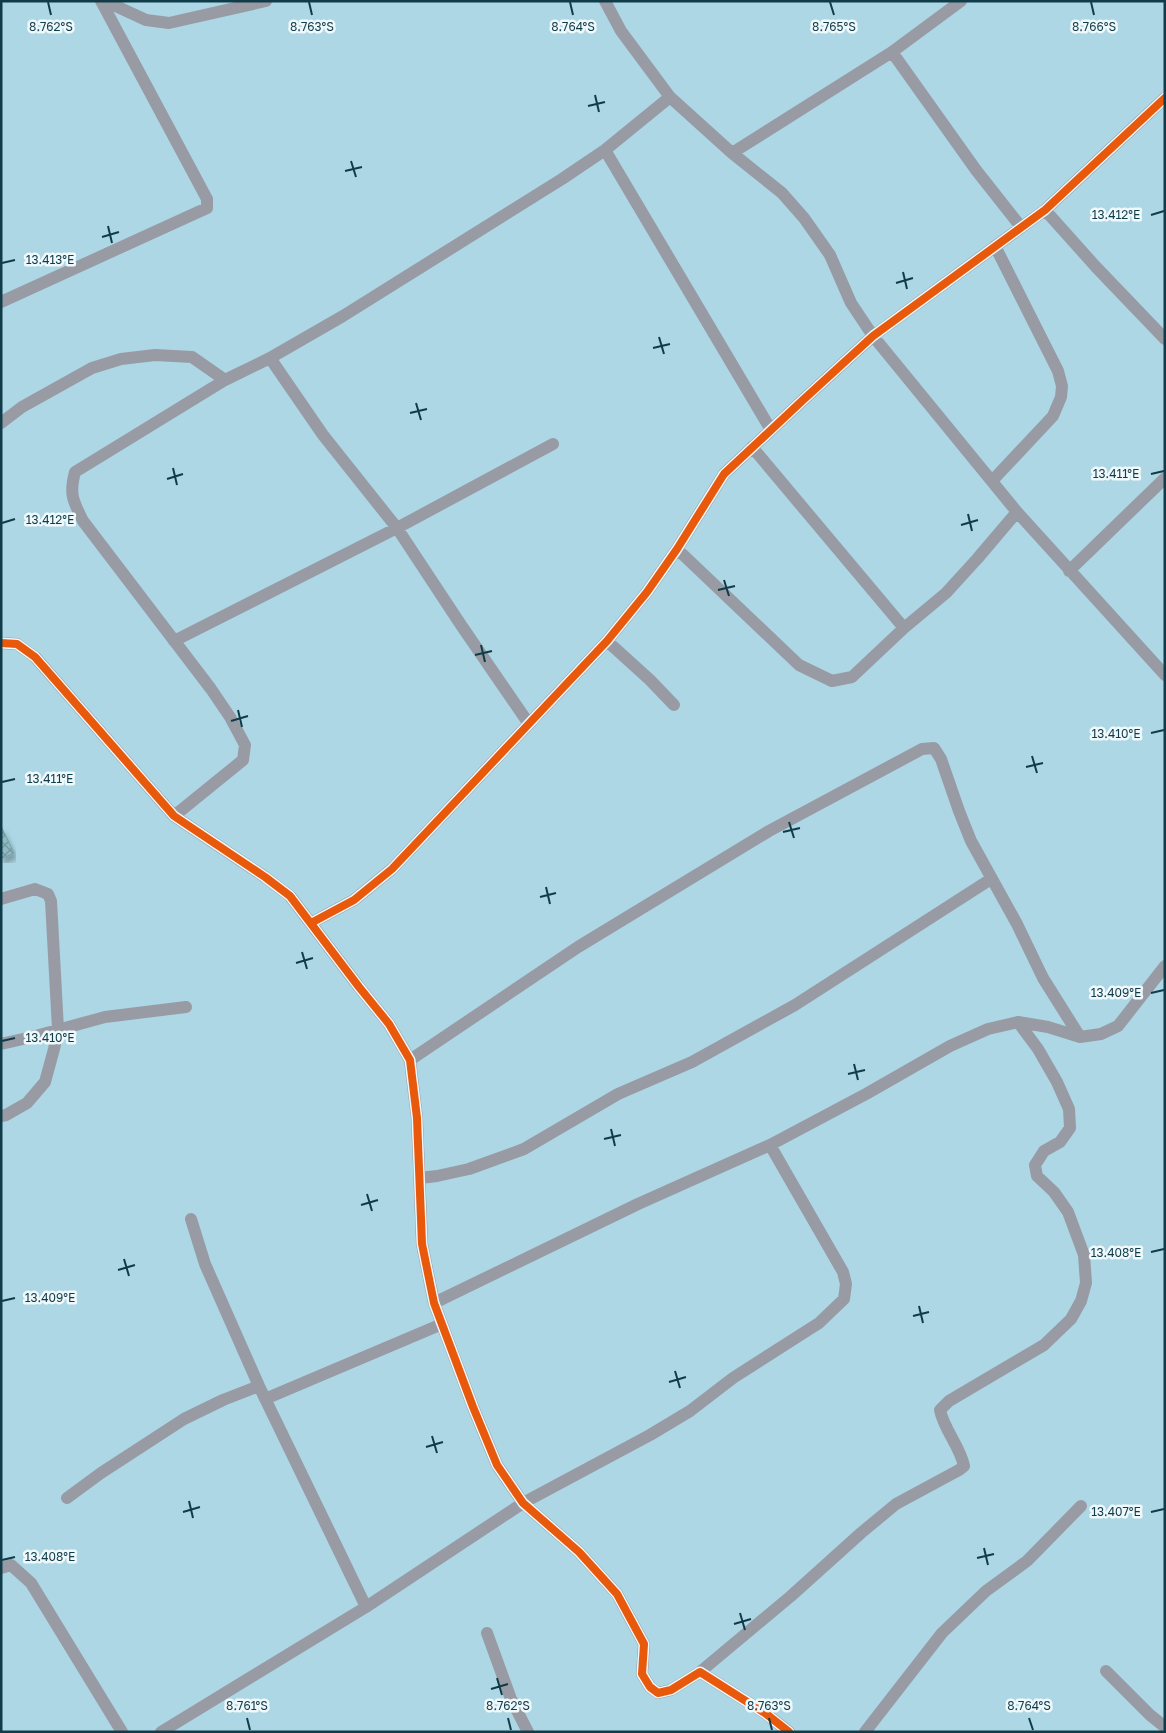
<svg xmlns="http://www.w3.org/2000/svg" width="1166" height="1733" font-family="'Golos Text',sans-serif">
  <defs>
    <pattern id="building-cross-hatch" width="8" height="8" patternUnits="userSpaceOnUse" patternTransform="scale(1.25)"><rect width="8" height="8" fill="#90bac2"/><path d="M0 0l8 8M0 8l8-8" fill="none" stroke="#7498a0"/></pattern>
    <filter id="shadow"><feDropShadow dx="3" dy="5.5" stdDeviation="2.5" flood-color="#0004"/></filter>
  </defs>
  <rect width="100%" height="100%" fill="#add7e5"/>
  <path fill="url(#building-cross-hatch)" stroke="#729fa7" filter="url(#shadow)" d="M1,826l13,27 -13,6z"/>
  <g fill="none" stroke-linecap="round" stroke-linejoin="round">
    <path stroke="#989ba4" stroke-width="12" d="M105,1l41,19 23,3 97,-22
      M605,1l16,30 49,66 62,56 50,40 22,25 26,37 21,48 22,33 144,176 148,163
      M892,52l84,118 45,57
      M605,150l166,280
      M732,153l160,-101 69,-51
      M1045,210l51,57 69,72
      M1,302l206,-94v-9l-106,-198
      M1,423l21,-16 70,-39 29,-9 34,-4 37,2 33,23 45,-22
      M752,447l152,181
      M992,481l61,-65 8,-19 1,-11 -4,-15 -63,-125
      M677,549l122,116 33,16 20,-4 52,-49 42,-35 31,-34 40,-47
      M1069,571l96,-93
      M174,641l223,-113 156,-84
      M607,641l43,39 24,25
      M1,643l16,1 18,13 139,159 91,61 25,19 69,91 30,37 21,36 7,58 5,126 12,59 39,104 24,58 26,38 56,49 38,42 27,50 -2,30 8,13 8,6 13,-3 29,-18 65,41 24,19
      M529,724l-68,-99 -64,-97 -74,-93 -53,-77 73,-42 219,-137 43,-29 65,-53
      M174,816l69,-56 2,-15 -15,-28 -19,-28 -128,-168c-10,-20 -14,-27 -8,-49l150,-92
      M1,899l34,-10 13,5 3,7 7,128 -4,20 -9,33 -18,21 -21,12 -5,1
      M311,923l43,-23 38,-31 215,-228 40,-49 30,-43 47,-75 79,-74 70,-64 172,-126 120,-112
      M1,1044l31,-7 73,-20 81,-10
      M410,1060l168,-113 191,-116 153,-82 12,-1 7,11 18,52 12,30 46,83 26,54 37,59
      M420,1178l17,-2 32,-7 55,-20 94,-55 74,-32 103,-57 196,-126
      M191,1219l14,45 54,122 107,221
      M434,1303l204,-99 132,-59 96,-51 84,-48 38,-17 30,-7 30,5 32,10 21,-3 17,-8 47,-60
      M265,1399l177,-75
      M67,1498l34,-25 83,-54 39,-19 36,-14
      M1,1568l10,-3 20,18 91,149
      M487,1633l24,66 17,33
      M1106,1671l44,44 15,12
      M700,1672l91,-76 70,-63 35,-29 63,-34 5,-4c-4,-20 -20,-36 -24,-56l9,-9 95,-56 27,-26 10,-18 5,-18 -2,-28 -16,-43 -14,-20 -17,-16 -2,-11 9,-14 16,-9 10,-14 -1,-19 -12,-27 -19,-33 -20,-27
      M161,1732l205,-125 157,-104 127,-68 40,-24 43,-33 86,-55 25,-24 2,-15 -3,-12 -73,-127
      M865,1732l77,-99 44,-42 41,-30 54,-55"/>
    <defs>
      <path id="cycleway" d="M1,643l16,1 18,13 139,159 91,61 25,19 69,91 30,37 21,36 7,58 5,126 12,59 39,104 24,58 26,38 56,49 38,42 27,50 -2,30 8,13 8,6 13,-3 29,-18 65,41 24,19
        M311,923l43,-23 38,-31 215,-228 40,-49 30,-43 47,-75 79,-74 70,-64 172,-126 120,-112"/>
    </defs>
    <use href="#cycleway" stroke="#eff8fb" stroke-width="11"/>
    <use href="#cycleway" stroke="#e8590c" stroke-width="8"/>
  </g>
  <path fill="none" stroke="#103c49" stroke-width="2" d="M48,2l3,13M309,2l3,13M570,2l3,13M830,2l4,13M1091,2l3,13M595,95l4,17M588,106l17,-4M351,161l5,16M345,171l17,-4M1151,215l13,-4M108,226l4,17M102,237l17,-5M2,263l13,-3M903,272l4,17M896,283l17,-5M659,337l5,17M653,348l17,-4M416,403l5,17M410,413l17,-4M173,468l4,17M1151,474l13,-3M167,479l16,-5M968,514l4,17M2,523l13,-4M961,525l17,-5M724,580l5,16M718,590l17,-4M481,645l4,17M475,655l17,-4M238,710l4,17M231,721l17,-5M1151,733l13,-3M1032,756l5,17M1026,767l17,-4M2,782l13,-3M789,822l5,16M783,832l17,-4M546,887l4,17M540,897l16,-4M302,952l5,17M296,963l17,-5M1151,993l13,-3M2,1041l13,-3M854,1064l4,16M848,1074l17,-4M611,1129l4,17M604,1139l17,-4M367,1194l5,17M361,1205l17,-5M1151,1252l13,-3M124,1259l5,17M118,1270l17,-5M2,1301l13,-3M919,1306l4,17M913,1316l16,-4M675,1371l5,17M669,1382l17,-5M432,1436l5,17M426,1447l17,-5M189,1501l4,17M183,1512l17,-5M1151,1512l13,-3M984,1548l4,17M977,1558l17,-4M2,1560l13,-3M740,1613l5,17M734,1624l17,-5M497,1678l5,17M491,1689l17,-5M247,1718l3,12M508,1718l3,12M769,1718l3,12M1029,1718l4,12"/>
  <g font-size="12" text-anchor="middle" fill="#103c49" stroke="#eff8fb" stroke-width="5" stroke-linejoin="round" paint-order="stroke">
    <text x="51" y="31">8.762°S</text>
    <text x="312" y="31">8.763°S</text>
    <text x="573" y="31">8.764°S</text>
    <text x="834" y="31">8.765°S</text>
    <text x="1094" y="31">8.766°S</text>
    <text x="1116" y="219">13.412°E</text>
    <text x="50" y="264">13.413°E</text>
    <text x="1116" y="478">13.411°E</text>
    <text x="50" y="524">13.412°E</text>
    <text x="1116" y="738">13.410°E</text>
    <text x="50" y="783">13.411°E</text>
    <text x="1116" y="997">13.409°E</text>
    <text x="50" y="1042">13.410°E</text>
    <text x="1116" y="1257">13.408°E</text>
    <text x="50" y="1302">13.409°E</text>
    <text x="1116" y="1516">13.407°E</text>
    <text x="50" y="1561">13.408°E</text>
    <text x="247" y="1710">8.761°S</text>
    <text x="508" y="1710">8.762°S</text>
    <text x="769" y="1710">8.763°S</text>
    <text x="1029" y="1710">8.764°S</text>
  </g>
  <rect width="1166" height="1733" fill="none" stroke="#103c49" stroke-width="5"/>
</svg>
